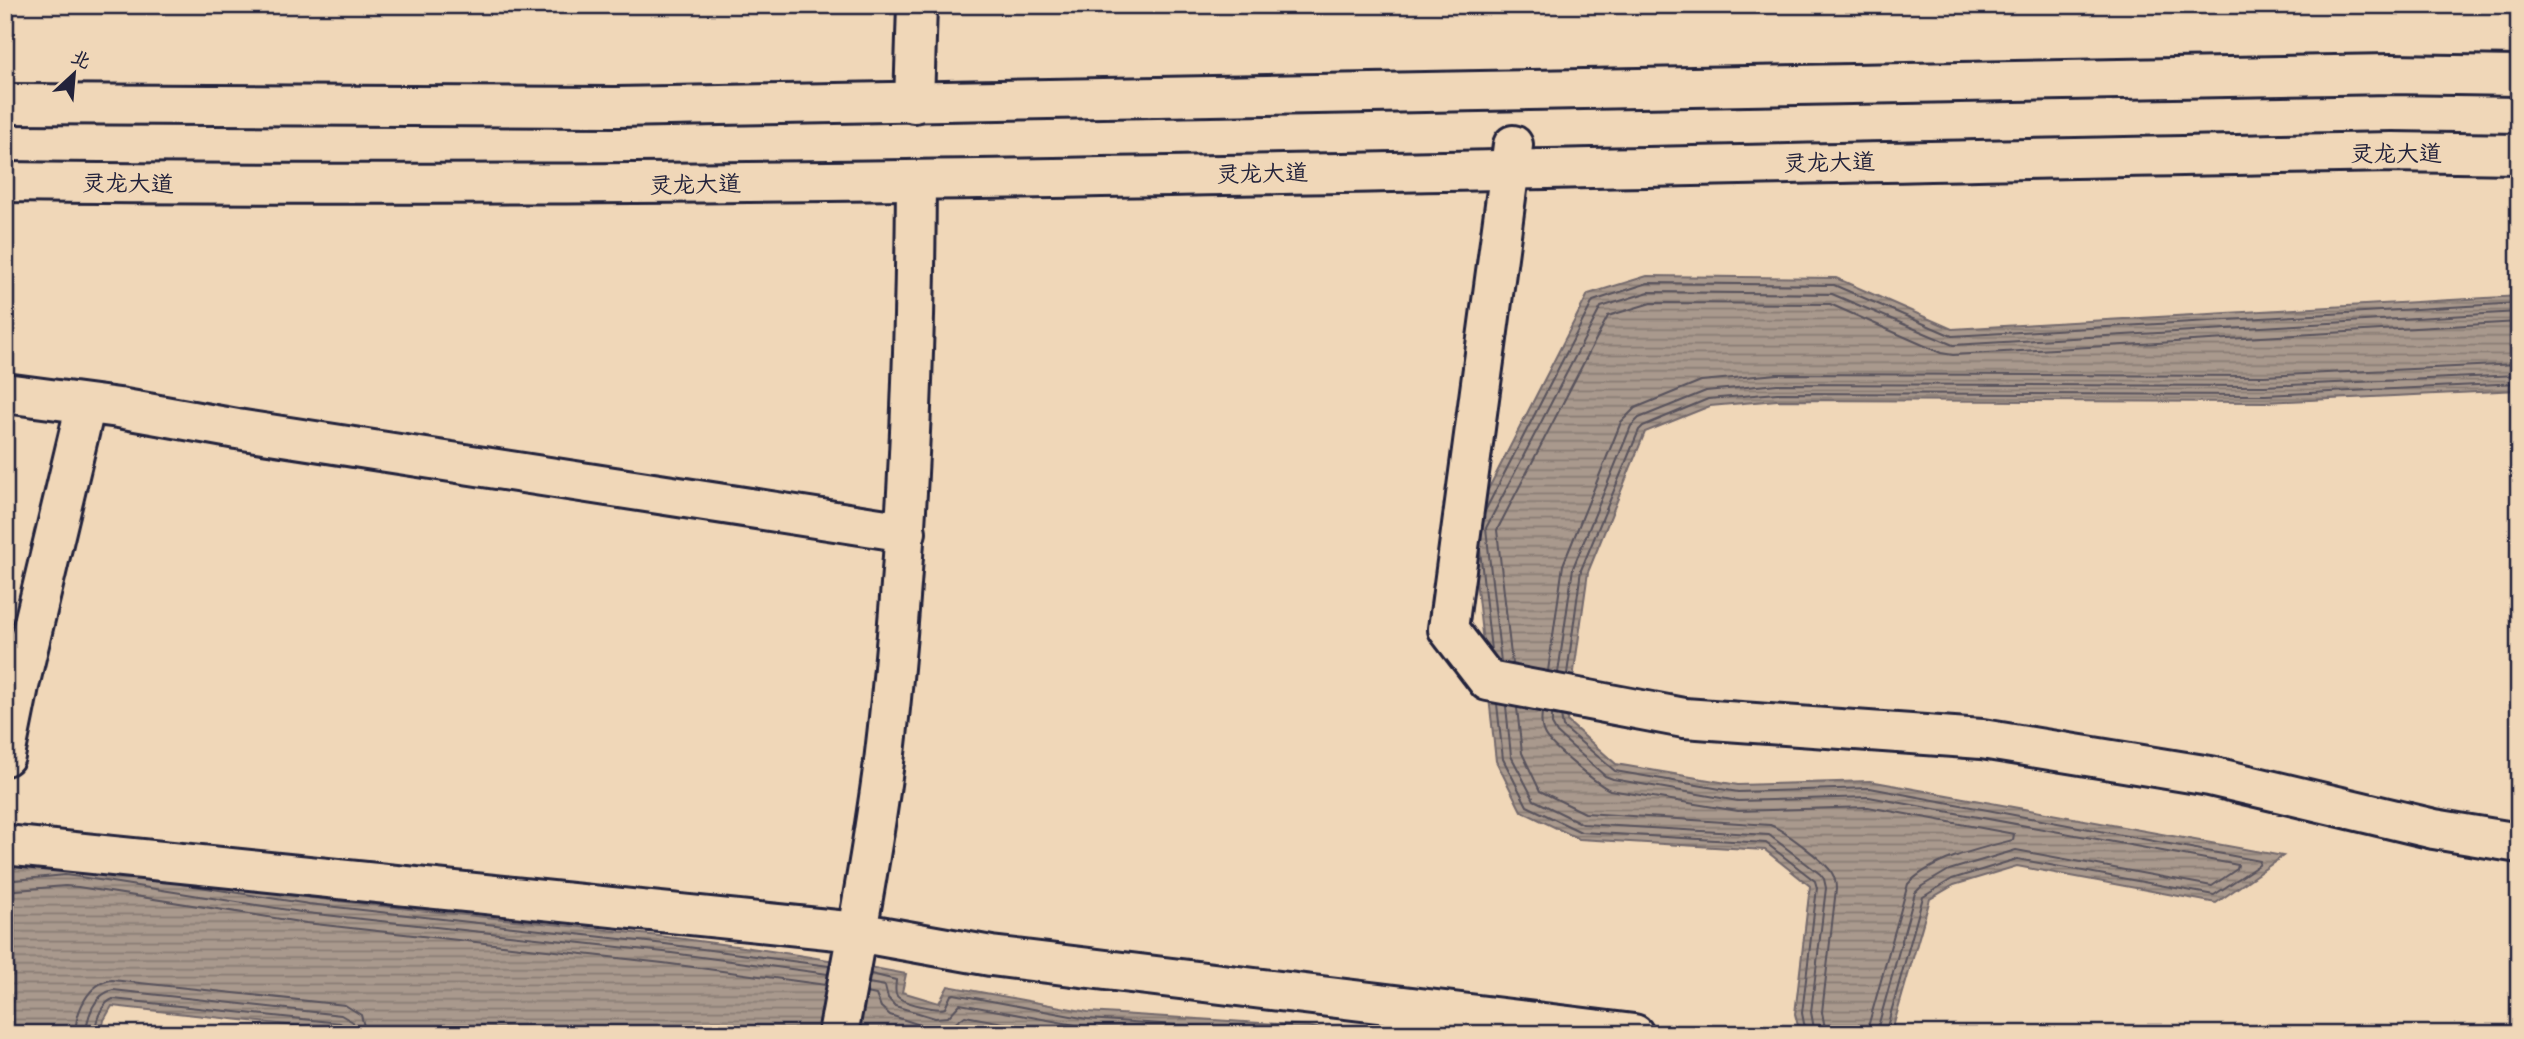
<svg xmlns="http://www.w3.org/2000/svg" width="2524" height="1039" font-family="Itim,'LXGW WenKai TC',sans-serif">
  <defs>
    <pattern id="water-rules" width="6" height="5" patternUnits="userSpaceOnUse" patternTransform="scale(1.75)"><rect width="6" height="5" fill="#a9998d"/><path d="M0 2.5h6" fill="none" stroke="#897c74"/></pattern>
  </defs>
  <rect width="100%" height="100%" fill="#f0d7b8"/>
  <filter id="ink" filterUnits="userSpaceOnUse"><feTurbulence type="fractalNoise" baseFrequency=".0143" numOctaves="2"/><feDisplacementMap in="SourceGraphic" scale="14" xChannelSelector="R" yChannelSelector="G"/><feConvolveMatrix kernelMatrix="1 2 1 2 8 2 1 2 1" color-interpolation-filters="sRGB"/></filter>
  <g filter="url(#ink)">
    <path fill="url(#water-rules)" stroke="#73696c" stroke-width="2" d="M1647,276l189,2 116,51 567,-33v94l-254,12 -488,-2 -67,6 -65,26 -57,140 -21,149 49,43 122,21 132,-4 413,75 -67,47 -199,-37 -63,19 -24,14 -39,135h-91l-5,-20 15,-128 -45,-36 -186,-11 -58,-28 -25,-50 -26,-236 118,-231z
      M82,861c76,12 153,27 230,37 198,24 398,37 594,76l-4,18 37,11 9,-17 140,26 220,14 35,8h-972l-259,-28 -8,14 -3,14h-96v-169l13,-3z"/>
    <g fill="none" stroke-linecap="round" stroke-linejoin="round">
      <path stroke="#58525c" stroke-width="2" d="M1485,511l108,-210 55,-18 186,2 118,51 567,-33
        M1480,550l11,100
        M1501,662l-15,-134 115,-221 48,-15 183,2 121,51 566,-33
        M1512,664l-15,-134 111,-214 43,-13 179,1 111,49 12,2 566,-33
        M1548,671l15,-106 58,-143 14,-14 66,-27 76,-7 487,2 255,-12
        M1558,673l15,-105 58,-142 8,-8 67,-27 71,-7 487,2 255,-11
        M1567,674l14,-104 58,-140 4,-4 65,-27 69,-6 488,2 254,-12
        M1497,704l6,55 24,47 54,26 185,11 49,38 2,7 -15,125 4,21
        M1506,706l5,50 23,44 49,24 186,11 51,39 4,5 2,9 -15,124 4,22
        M1517,708l5,45 18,38 45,22 185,12c12,4 56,37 62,48 3,5 4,10 4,16l-14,123 4,22
        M1542,713c-1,7 -1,15 3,22 7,12 53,50 65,55l128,21 130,-4 146,27 -1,6c-32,8 -83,20 -105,44l-42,150
        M1552,715v9l5,9 48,43 8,3 125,22 131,-4 369,68 -1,4 -25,17 -196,-36 -67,20 -27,16 -7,7 -39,141
        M1561,716l2,11 52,44 123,21 132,-4 390,73 -1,4 -45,30 -197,-36 -65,20 -29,18 -38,137
        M5,881l60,-6 15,2 227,36 357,39 164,22
        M181,884l128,20 356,40 164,22
        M5,891l60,-5 13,1 228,36 357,40 163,22
        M871,974l25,6c0,4 -2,12 1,16 5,7 41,15 48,12l6,-13 3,-1 133,25 224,15
        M869,983l16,3 3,12 7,8 40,12 13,-1 12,-13 126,23 98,7
        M867,993l9,2 5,12 9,8 42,14 18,-2 15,-11 97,18
        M75,1034c1,-23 13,-51 37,-54l233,25 16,10 5,19
        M86,1034c1,-17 8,-40 27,-44l228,25 12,7 3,12
        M94,1034c2,-13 6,-30 19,-35l227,24 5,4 2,7"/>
      <defs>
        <path id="minor" d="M914,103l3,-98
          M1513,145l-65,484 40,52 196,37 298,21 228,37 224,53 85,14
          M5,393l114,15 118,21 669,103
          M5,756l14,-70 67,-282
          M5,845l852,87 134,24 643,78
          M838,1034c17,-91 34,-181 46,-272 23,-193 31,-387 32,-581"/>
        <path id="major" d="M5,104l612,3 1774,-33 128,2
          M5,182c796,9 1591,-16 2387,-30l127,2"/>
      </defs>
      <use href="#minor" stroke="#22223b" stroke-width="44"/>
      <use href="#major" stroke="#22223b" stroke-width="44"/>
      <use href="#minor" stroke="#f0d7b8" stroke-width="38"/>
      <use href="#major" stroke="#f0d7b8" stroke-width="38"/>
    </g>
  </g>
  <g text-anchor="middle" stroke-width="5" stroke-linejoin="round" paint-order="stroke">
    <g font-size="23" fill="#22223b" stroke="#f0d7b8">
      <text x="2396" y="161">灵龙大道</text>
      <text transform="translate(1829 162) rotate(-1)" y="8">灵龙大道</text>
      <text transform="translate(1262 173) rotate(-1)" y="8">灵龙大道</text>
      <text transform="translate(128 183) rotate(1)" y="8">灵龙大道</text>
      <text transform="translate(695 184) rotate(-1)" y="8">灵龙大道</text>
    </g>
  </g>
  <rect width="2524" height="1039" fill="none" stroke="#f0d7b8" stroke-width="28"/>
  <rect x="14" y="14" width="2496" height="1011" fill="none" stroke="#22223b" stroke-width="2.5" filter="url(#ink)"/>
  <g transform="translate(74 74) rotate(26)" stroke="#f0d7b8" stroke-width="5" paint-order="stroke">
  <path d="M0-5L12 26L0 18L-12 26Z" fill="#22223b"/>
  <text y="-10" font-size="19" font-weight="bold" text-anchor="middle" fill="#22223b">北</text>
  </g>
</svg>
